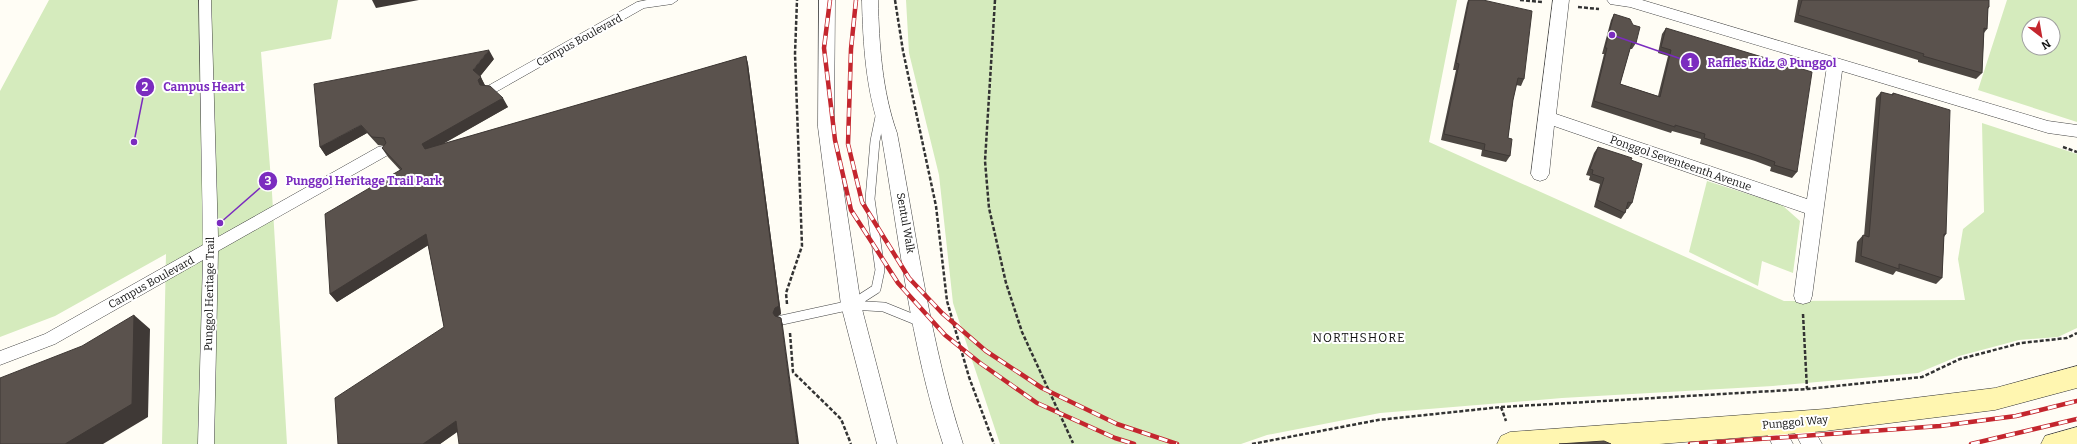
<svg xmlns="http://www.w3.org/2000/svg" width="2077" height="444" font-family="Bitter,serif">
  <rect width="100%" height="100%" fill="#fffdf5"/>
  <path fill="#d5ebbd" fill-rule="evenodd" d="M49,0h289l-7,39 -70,13 11,141 15,251h-125l4,-190 -111,62 -55,21v-246z
    M906,0h551l-28,142 355,159 181,-1 -7,-41 5,-30 21,-17 -2,-89 95,31v174l-19,9 -39,3 -60,16 -41,17 -145,13 -211,12 -182,15 -113,22 -26,9h-241l-47,-141 -14,-128 -30,-122z
    M2007,0h70v122l-99,-32zM2029,24h24v24h-24z
    M1707,181l75,24 18,16 -7,52 -31,-12 -4,25 -69,-34z"/>
  <g fill="none" stroke-linecap="round" stroke-linejoin="round">
    <defs>
      <path id="service" d="M851,305l25,-16 4,-19 -10,-71 5,-58 6,-29
        M782,320l69,-15 33,2 37,15"/>
      <path id="pedestrian" d="M199,0h12l7,237 160,-90 5,-1 5,1 2,4 -2,4 -170,96 -4,193h-16l5,-184 -148,84 -55,21v-14l45,-17 158,-89z
        M647,0h31l-6,4 -28,4 -150,85h-8l-2,-3 2,-3 151,-85z"/>
      <path id="minor" d="M819,0h16l-1,127 27,178 36,139h-20l-36,-139 -23,-178z
        M862,0h16c1,44 4,91 19,133 20,104 33,210 66,311h-20c-33,-101 -44,-207 -62,-311 -15,-42 -18,-89 -19,-133z
        M1553,0h16l-13,114 251,85 20,-133 -197,-59 -20,-3 -3,-4h35l406,121 29,4v12l-29,-4 -206,-62 -30,225 -2,6 -7,2 -7,-2 -2,-6 11,-83 -251,-87 -5,48 -3,5 -6,2 -6,-2 -3,-5z
        M1799,413l7,2 16,29h-21l-12,-22 3,-7z
        M1772,415l7,2 14,27h-21l-10,-20 3,-7z"/>
      <path id="secondary" d="M2077,366v22l-82,22 -170,21 -166,13h-162l4,-8 9,-4 315,-23 170,-21z
        M2077,427v17h-36l4,-8z"/>
    </defs>
    <use href="#service" stroke="#444" stroke-width="10"/>
    <use href="#pedestrian" stroke="#444" stroke-width="1"/>
    <use href="#minor" stroke="#444" stroke-width="1"/>
    <use href="#secondary" stroke="#333" stroke-width="1"/>
    <path stroke="#333" stroke-width="2.5" stroke-dasharray="4 2" stroke-linecap="butt" d="M895,0l8,51 33,155 11,95 22,76 25,67
      M995,0l-10,161 4,47 17,75 16,49 51,111
      M1520,0l22,2
      M1578,7l21,2
      M2063,147l14,5
      M787,304l-1,-11 16,-47 -7,-192 2,-54
      M1803,314l4,75
      M790,333l3,39 48,47 10,25
      M1501,407l5,14
      M1252,444l126,-24 123,-13 306,-18 115,-12 38,-18 61,-16 46,-5 10,-5"/>
    <use href="#service" stroke="#fff" stroke-width="9"/>
    <use href="#pedestrian" fill="#fff" fill-rule="evenodd"/>
    <use href="#minor" fill="#fff" fill-rule="evenodd"/>
    <use href="#secondary" fill="#fff6b0" fill-rule="evenodd"/>
    <defs>
      <path id="rail" d="M830,0l-6,48 11,92 16,70 47,73 47,52 35,28 57,40 78,35 19,6
        M856,0l-5,49 -3,95 14,58 47,76 33,35 44,38 56,37 75,36 60,20
        M1690,444l250,-18 76,-10 61,-15
        M1971,444l106,-25"/>
    </defs>
    <use href="#rail" stroke="#c4262e" stroke-width="4.5"/>
    <use href="#rail" stroke="#fff" stroke-width="3" stroke-dasharray="9" stroke-linecap="butt"/>
  </g>
  <path fill="#4d4742" d="M1468,0h15l41,79 -3,7 -5,-1 -3,15 -5,38 2,18 -4,6 -25,-6 1,-6 -41,-10 15,-70h-3l14,-67z
    M1798,0h191v7l-1,2 -1,20 -3,4 -2,40 -6,6 -58,-17v-2l-124,-38z
    M1614,14l22,29 -4,6h-2l-10,35 38,12 10,-40 -10,-3 4,-19 4,-6 131,144 -5,6 -22,-7 1,-4 -16,-6 -55,-17 1,-5 -29,-8 -1,2 -80,-26 13,-53h-2l9,-34z
    M746,56l2,8 33,250 -3,2 -1,1 4,1 2,8 -325,105 -18,13h-102l106,-117 -16,-82 -91,57 -7,-8 70,-124 -12,-13 -6,-9 2,-2 -6,-1 -11,-12 -41,23 -6,-9 174,-88 -14,17 5,9 23,22 -65,37z
    M1881,92l10,3 2,-2 53,141 -2,3 -2,41 -6,6 -40,-13 -3,4 -38,-13 2,-20 6,-7 1,1 12,-138z
    M1598,147l33,13 1,43 -4,6h-2l-1,4 -4,6 -27,-12 6,-23 -11,-4 1,-4 -4,-1 8,-22z"/>
  <path fill="#3f3936" d="M372,0h47l-43,8z
    M489,50l5,9 -16,20 -5,-9z
    M746,56l2,8 33,250 -3,2 -2,5 -3,-8z
    M481,77l4,9 -5,-1 -2,-5z
    M503,98l5,9 -80,45 -3,-3 -3,-5z
    M361,125l6,8 -41,23 -6,-9z
    M426,234l6,9 -95,59 -7,-8z
    M134,315l16,14 -2,88 -45,27h-38z
    M781,318l2,8 16,118h-2z
    M456,421l7,7 -23,16h-17z"/>
  <path fill="#5a524d" stroke="#3f3936" d="M1469,0h14l49,11 -8,68 -6,-1 -5,22 -5,38 4,1 -2,17 -26,-6 1,-6 -41,-10 15,-70 -3,-1z
    M1802,0h187v7h-1l-1,22 -3,-1 -2,45 -59,-17 1,-2 -126,-39z
    M1614,14l16,5 3,6 7,2 -4,16 -4,-1 -12,42 40,13 11,-47 -10,-3 5,-19 146,44 -15,100 -23,-7 1,-3 -16,-6 -55,-18 1,-4 -30,-9v2l-81,-26 13,-53h-2z
    M489,50l-16,20 8,7 -3,3 2,5 10,1 13,12 -81,46 3,5 321,-93 33,250 -4,2 -2,5 2,3 6,2 16,126h-338l-3,-23 -33,23h-85l-3,-46 109,-71 -18,-93 -96,60 -5,-80 77,-45 -20,-21 4,-5 -2,-5 -12,-1 -11,-12 -41,22 -6,-63z
    M1881,92l12,3v-2l57,17 -4,124h-2l-2,44 -43,-14v5l-38,-13 2,-21 6,2z
    M1598,147l34,11 -1,2 11,4 -10,39 -4,-1 -3,11 -28,-13 7,-22 -12,-4 1,-4 -3,-1z
    M134,315l-2,89 -67,40h-65v-66l82,-32z
    M1604,441l7,3h-52z"/>
  <g text-anchor="middle" stroke-width="4" stroke-linejoin="round" paint-order="stroke">
    <g font-size="11" fill="#111" stroke="#fff">
      <text transform="translate(579 40) rotate(-29)" y="4">Campus Boulevard</text>
      <text transform="translate(1681 163) rotate(19)" y="4">Ponggol Seventeenth Avenue</text>
      <text transform="translate(906 223) rotate(80)" y="4">Sentul Walk</text>
      <text transform="translate(151 282) rotate(-29)" y="4">Campus Boulevard</text>
      <text transform="translate(209 294) rotate(-89)" y="4">Punggol Heritage Trail</text>
      <text transform="translate(1795 422) rotate(-5)" y="4">Punggol Way</text>
    </g>
    <g font-size="12" letter-spacing="1" fill="#111" stroke="#fff">
      <text x="1359" y="342">NORTHSHORE</text>
    </g>
  </g>
  <path fill="none" stroke="#7b2cbf" stroke-width="1.5" d="M1612 35L1690 62M134 142L145 87M220 223L268 181"/>
  <g fill="#7b2cbf" stroke="#fff" stroke-width="1.5">
    <circle cx="1612" cy="35" r="4"/>
    <circle cx="134" cy="142" r="4"/>
    <circle cx="220" cy="223" r="4"/>
    <circle cx="1690" cy="62" r="10"/>
    <circle cx="145" cy="87" r="10"/>
    <circle cx="268" cy="181" r="10"/>
  </g>
  <g font-size="12" text-anchor="middle" font-weight="bold" fill="#fff">
    <text x="1690" y="67">1</text>
    <text x="145" y="91">2</text>
    <text x="268" y="185">3</text>
  </g>
  <g font-size="12" text-anchor="middle" font-weight="bold" fill="#7b2cbf" stroke="#fff" stroke-width="4" stroke-linejoin="round" paint-order="stroke">
    <text x="1772" y="67">Raffles Kidz @ Punggol</text>
    <text x="204" y="91">Campus Heart</text>
    <text x="364" y="185">Punggol Heritage Trail Park</text>
  </g>
  <g transform="translate(2041 36) rotate(149)"><circle r="19" fill="#ffffff" stroke="#a0a0a0"/>
  <path d="M0-3L7 15L0 10L-7 15Z" fill="#c4262e"/>
  <text y="-6" font-size="11" font-weight="bold" text-anchor="middle" fill="#111111">N</text>
  </g>
</svg>
